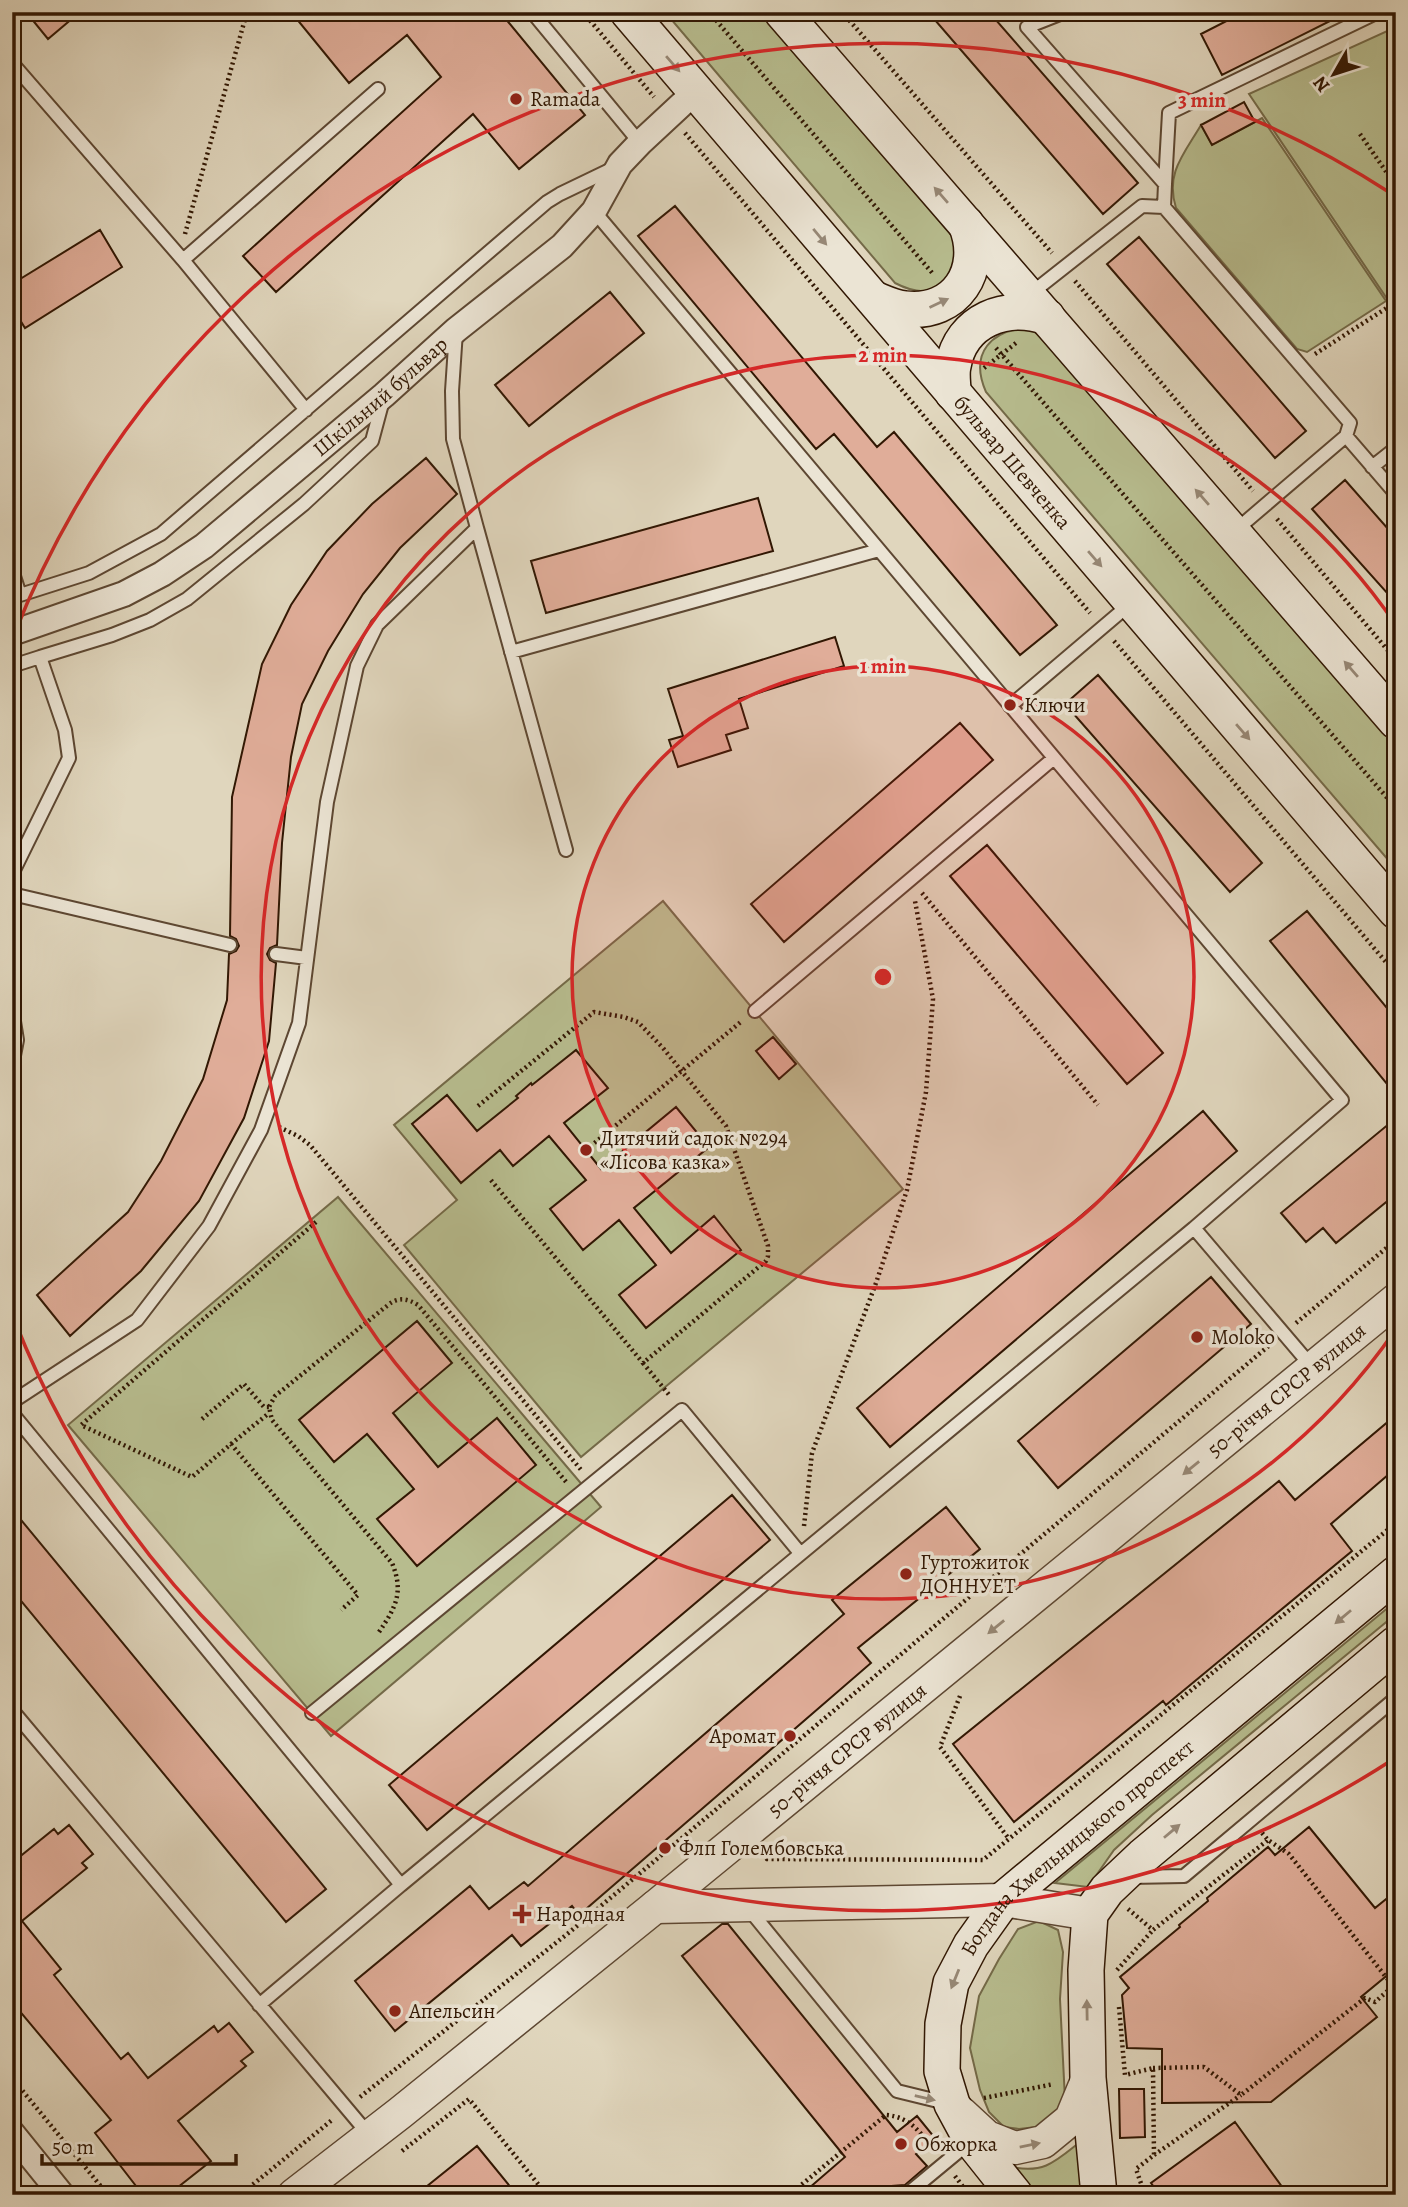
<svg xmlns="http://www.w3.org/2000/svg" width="1408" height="2207" font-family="Alegreya,serif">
  <rect width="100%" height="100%" fill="#e0d6bd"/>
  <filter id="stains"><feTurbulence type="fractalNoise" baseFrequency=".00286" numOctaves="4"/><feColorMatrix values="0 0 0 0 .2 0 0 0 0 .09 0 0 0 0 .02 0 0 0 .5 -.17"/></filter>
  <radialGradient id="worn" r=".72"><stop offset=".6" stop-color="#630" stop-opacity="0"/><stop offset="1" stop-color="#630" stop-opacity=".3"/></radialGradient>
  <path fill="#b7bc8e" stroke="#746a48" stroke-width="2" d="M665,12h94l194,225c8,43 -16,68 -58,46z
    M1396,27v285l-147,-218z
    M1262,118l124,183 -79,51 -10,-3 -121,-141c-11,-35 8,-54 25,-83l11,20z
    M1031,328l14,14 351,404v123l-410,-477c-17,-39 5,-63 45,-64z
    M663,901l240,288 -322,268 -177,-212 53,-45 -63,-75z
    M338,1197l263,310 -270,229 -263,-311z
    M1396,1601v13l-244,201 -38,35 -26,37 -33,-4z
    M1039,1921l19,9 5,22 -3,47 5,101 -8,13 -21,14 -17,2 -15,-2 -15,-15 -9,-22 -10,-42 9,-52 20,-37 19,-30z
    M1080,2142l4,53h-52l-20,-28c32,7 44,-6 68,-25z"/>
  <path fill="#e0ad99" stroke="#311703" stroke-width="2" d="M26,12h54l-32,27z
    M291,12h209l85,103 -66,54 -46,-55 -197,178 -33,-36 198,-179 -34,-42 -58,48z
    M928,12h61l149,171 -35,31z
    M1244,12h104l-126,63 -21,-41z
    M1244,102l11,20 -43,23 -11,-20z
    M675,206l202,241 17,-15 163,193 -37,30 -186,-221 -18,15 -178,-213z
    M100,230l22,37 -97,61 -13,-21v-23z
    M1139,237l167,194 -31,27 -168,-194z
    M610,292l34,41 -115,93 -34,-41z
    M426,458l31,36 -57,54 -37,46 -35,57 -26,53 -11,53 -9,86 -5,102 -7,3 -3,6 3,6 6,3 -7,78 -25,77 -45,83 -58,70 -71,65 -33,-41 91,-83 33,-51 42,-82 24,-79 2,-46 7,-3 3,-5 -3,-7 -6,-3 2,-139 30,-133 29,-59 36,-54 45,-47z
    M1345,480l51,58v65l-84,-94z
    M758,498l15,53 -227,62 -15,-52z
    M835,637l9,29 -105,33 9,29 -22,7 5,15 -53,17 -9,-27 14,-4 -15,-47z
    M1098,675l164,188 -32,29 -165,-188z
    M960,723l33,37 -209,182 -33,-38z
    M987,845l176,208 -36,31 -177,-208z
    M1307,911l89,108v76l-126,-154z
    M773,1037l23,27 -17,15 -23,-28z
    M576,1050l32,38 -44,35 37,46 75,-62 33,40 -75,61 37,45 43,-37 27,34 -95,78 -27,-33 37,-30 -37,-45 -36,30 -33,-41 36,-29 -37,-44 -36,30 -13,-16 -39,33 -49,-59 35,-29 30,36 41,-33 -2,-2 15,-13 1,2z
    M1203,1111l34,40 -347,296 -33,-39z
    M1396,1118v76l-60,49 -13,-15 -17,14 -25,-29z
    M1211,1277l40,47 -193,164 -40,-47z
    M417,1321l35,42 -59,50 45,54 59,-49 39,47 -119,101 -40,-47 37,-30 -47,-55 -33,28 -35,-42z
    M1396,1415v53l-65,56 21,27 -186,154 -3,-4 -149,121 -61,-78 326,-263 16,19z
    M732,1495l38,45 -343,290 -38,-45z
    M946,1507l34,42 -122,99 13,15 -292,252 -7,-9 -51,40 -9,-11 -117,96 -40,-50 115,-95 19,23 35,-27 4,4 316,-272 -12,-14z
    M12,1509l314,380 -40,33 -274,-332z
    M69,1825l24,29 -11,9 5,5 -65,53 39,48 -7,6 67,84 7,-6 20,25 66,-52 4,6 11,-9 24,29 -12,9 5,5 -68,55 33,40 -43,34h-25l-48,-62 16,-13 -99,-118v-139l42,-34 4,5z
    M1309,1827l66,81 21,-17v77l-35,29 16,20 -106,85 -109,1v-54l-35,-1 -5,-53 7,-7 -9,-11 60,-50 -1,-2 29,-24 -1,-3 61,-51 7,8z
    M722,1924h6l169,208 20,-16 18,22 -19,16 11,12 -22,19 -41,3 -8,7h-55l44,-38 -163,-201z
    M1119,2089h25l1,48 -25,1z
    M1235,2122l53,73h-128l-9,-12z
    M477,2146l40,49h-101z"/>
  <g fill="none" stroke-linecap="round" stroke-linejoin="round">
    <defs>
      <path id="service" d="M532,12l108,131
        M1065,12l-38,15 138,157 -1,23 186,216 -4,13 -110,94
        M12,63l171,197 123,150
        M1165,184l4,-71 209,-101
        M594,211l748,889 -148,128 119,140
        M183,260l195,-171
        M1029,295l113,-89 22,1
        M1346,436l50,58
        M1372,467l24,-19
        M477,528l89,322
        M12,570l8,25 69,-22 72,-39 386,-332 13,-8 54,-26
        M511,652l368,-102
        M12,666l28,-9
        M1010,706l120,-102
        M12,874l57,-116 -4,-28 -25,-73 72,-22 38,-15 37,-21 117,-95 68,-63 11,-41
        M12,894l218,51
        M276,954l31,4
        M12,1009l5,31 -5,26
        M755,1011l299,-253
        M12,1402l125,-82 72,-94 52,-96 38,-107 28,-221 30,-136 20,-41 100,-97 -24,-89 -1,-48 4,-60
        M12,1413l389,472 -142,120
        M12,1710l358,426
        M312,1713l370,-303 118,143
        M1130,1877l54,-1 212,-178
        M401,1885l793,-657
        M748,1908l149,183 49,12
        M906,2195l64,-53"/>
      <g id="minor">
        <path id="s1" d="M12,633l112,-39 38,-20 42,-28 180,-151 72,-65 106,-84 32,-35 26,-47 20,-21 56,-52"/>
        <path d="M12,2133l50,62"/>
      </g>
      <g id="tertiary">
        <path d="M655,1907l348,-7 87,14"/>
        <path d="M961,2113l26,24 28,11 28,-6 28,-23 17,-41"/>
        <path id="s2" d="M294,2195l106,-82 255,-206 741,-607"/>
      </g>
      <g id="secondary">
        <path id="s3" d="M628,12l768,899"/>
        <path d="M782,12l614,709"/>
        <path d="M874,299c10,4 20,9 31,10 51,6 80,-39 61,-85"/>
        <path d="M953,393c0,-9 -2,-19 0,-27 8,-46 53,-63 94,-49"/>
        <path id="s4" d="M1015,2195l-43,-54 -20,-37 -10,-33 1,-47 8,-41 20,-38 32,-45 393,-326"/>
        <path d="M1099,2195l-11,-117 -2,-108 4,-56 17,-24 36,-34 253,-212"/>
      </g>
    </defs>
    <use href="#service" stroke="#5d4732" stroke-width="16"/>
    <use href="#minor" stroke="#5d4732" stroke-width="28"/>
    <use href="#tertiary" stroke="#5d4732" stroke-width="35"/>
    <use href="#secondary" stroke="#311703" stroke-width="38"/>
    <path stroke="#311703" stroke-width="4.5" stroke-dasharray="2 3.5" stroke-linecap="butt" d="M583,12l71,85
      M709,12l225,263
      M842,12l210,241
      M685,133l405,480
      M1360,134l36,52
      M185,234l62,-222
      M1075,281l178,210
      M996,348l400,460
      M1315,354l81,-52
      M984,368l32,-25
      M1277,519l119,141
      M1114,641l282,333
      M922,893l176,212
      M478,1106l116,-94 30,5 14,5 25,26 63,78 42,120v10l-2,5 -123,102 -153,-184
      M279,1127l19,9 12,9 272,326
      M586,1150l156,-129
      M316,1222l-235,203 111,52 39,-33 127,151 -17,15
      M1296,1323l100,-83
      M643,1363l27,33
      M202,1419l42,-35 20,23h5
      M231,1444l38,-31
      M804,1526l8,-73 64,-170 31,-93 19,-98 7,-93 -18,-98
      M379,1632c17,-25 25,-40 13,-69l-120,-143 -3,-13 6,-11 113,-91c10,-8 19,-7 30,0l149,178
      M960,1696l-20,51 69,92
      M1262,1833l6,7 21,14 104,132 1,13
      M763,1854l4,5 216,1 413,-337
      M1128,1909l25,21 115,-90
      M1117,1970l36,-40
      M1119,2007l6,68 28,-7 1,87 -18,14 9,26
      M1153,2068l51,-1 37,28 124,-97 10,4 17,-15
      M12,2078l96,117
      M360,2097l211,-166 700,-587
      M984,2098l70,-14
      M402,2151l67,-52 78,96
      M1154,2155l87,-60
      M955,2176l14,19
      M240,2195l92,-75
      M789,2195l97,-80c24,2 34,17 48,35"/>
    <use href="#service" stroke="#ebe4d4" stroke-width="12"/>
    <use href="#minor" stroke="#ebe4d4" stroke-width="24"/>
    <use href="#tertiary" stroke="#ebe4d4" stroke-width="32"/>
    <use href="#secondary" stroke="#ebe4d4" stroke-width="35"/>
  </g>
  <defs><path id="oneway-solid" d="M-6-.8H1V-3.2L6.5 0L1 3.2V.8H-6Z" transform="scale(1.75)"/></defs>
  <g fill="#978876">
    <use href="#oneway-solid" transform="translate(673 64) rotate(49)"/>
    <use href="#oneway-solid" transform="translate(941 195) rotate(-131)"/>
    <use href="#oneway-solid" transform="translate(820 237) rotate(50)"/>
    <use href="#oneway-solid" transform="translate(939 303) rotate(-25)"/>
    <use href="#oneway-solid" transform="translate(1202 497) rotate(-131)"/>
    <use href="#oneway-solid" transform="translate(1095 559) rotate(49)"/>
    <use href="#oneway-solid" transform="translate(1351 669) rotate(-131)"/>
    <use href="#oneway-solid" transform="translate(1243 732) rotate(49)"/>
    <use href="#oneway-solid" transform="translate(1191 1468) rotate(141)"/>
    <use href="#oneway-solid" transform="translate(1343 1617) rotate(140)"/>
    <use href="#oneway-solid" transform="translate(996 1627) rotate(141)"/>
    <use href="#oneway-solid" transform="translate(1172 1831) rotate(-40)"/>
    <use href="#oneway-solid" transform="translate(955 1979) rotate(112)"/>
    <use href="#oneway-solid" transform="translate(1087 2010) rotate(-91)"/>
    <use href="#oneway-solid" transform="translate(925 2098) rotate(13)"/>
    <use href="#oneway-solid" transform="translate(1030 2145) rotate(-11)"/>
  </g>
  <circle cx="883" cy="977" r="311" fill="#d62828" fill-opacity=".12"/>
  <g fill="none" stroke="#d62828" stroke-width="3.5">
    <circle cx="883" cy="977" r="311"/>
    <path d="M1396 1329A622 622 0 1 1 1396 625"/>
    <path d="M1392 1760A934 934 0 0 1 14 1319M14 635A934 934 0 0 1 1392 194"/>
  </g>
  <g fill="#8f2418" stroke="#ebe4d4" stroke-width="2.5">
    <circle cx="516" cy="99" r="7"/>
    <circle cx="1010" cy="705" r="7"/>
    <circle cx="586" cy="1150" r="7"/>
    <circle cx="1197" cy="1337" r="7"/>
    <circle cx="906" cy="1574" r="7"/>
    <circle cx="790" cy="1736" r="7"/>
    <circle cx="665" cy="1848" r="7"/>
    <path d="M518.5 1903.5h7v7h7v7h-7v7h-7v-7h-7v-7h7z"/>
    <circle cx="395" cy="2011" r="7"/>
    <circle cx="901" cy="2144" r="7"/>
  </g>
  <g text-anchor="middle" stroke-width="7" stroke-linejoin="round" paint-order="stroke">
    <g font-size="21" fill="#311703" stroke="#ebe4d4" text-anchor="start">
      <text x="530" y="106">Ramada</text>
      <text x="1024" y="712">Ключи</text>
      <text x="600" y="1145">Дитячий садок №294<tspan x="600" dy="24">«Лісова казка»</tspan></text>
      <text x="1211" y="1344">Moloko</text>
      <text x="920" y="1569">Гуртожиток<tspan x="920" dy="24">ДОННУЕТ</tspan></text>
      <text x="776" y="1743" text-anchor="end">Аромат</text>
      <text x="679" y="1855">Флп Голембовська</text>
      <text x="536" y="1921">Народная</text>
      <text x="409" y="2018">Апельсин</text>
      <text x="915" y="2151">Обжорка</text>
    </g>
    <g font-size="21" fill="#311703" stroke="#ebe4d4">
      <text dy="7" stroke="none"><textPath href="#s1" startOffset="443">Шкільний бульвар</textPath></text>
      <text dy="7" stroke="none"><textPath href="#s3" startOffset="592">бульвар Шевченка</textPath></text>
      <text dy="7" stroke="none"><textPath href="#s2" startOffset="1278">50-річчя СРСР вулиця</textPath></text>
      <text dy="7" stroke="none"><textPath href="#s2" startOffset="710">50-річчя СРСР вулиця</textPath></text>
      <text dy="7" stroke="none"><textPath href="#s4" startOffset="422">Богдана Хмельницького проспект</textPath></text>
    </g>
  </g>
  <circle cx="883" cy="977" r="10" fill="#d62828" stroke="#ebe4d4" stroke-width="3.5"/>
  <g font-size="21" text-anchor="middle" font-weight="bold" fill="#d62828" stroke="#ebe4d4" stroke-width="7" stroke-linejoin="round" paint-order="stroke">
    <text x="1202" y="107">3 min</text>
    <text x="883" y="362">2 min</text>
    <text x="883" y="673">1 min</text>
  </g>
  <rect width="1408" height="2207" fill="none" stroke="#e0d6bd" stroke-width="42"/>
  <rect x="14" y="14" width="1380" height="2179" fill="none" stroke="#311703" stroke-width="3.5"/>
  <rect x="21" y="21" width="1366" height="2165" fill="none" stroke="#311703" stroke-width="2"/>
  <g transform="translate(1334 74) rotate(231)" stroke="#ebe4d4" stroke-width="5" paint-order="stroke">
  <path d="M0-5L12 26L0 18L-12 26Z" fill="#311703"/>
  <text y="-10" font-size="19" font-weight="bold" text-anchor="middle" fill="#311703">N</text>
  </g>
  <path d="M42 2154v10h194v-10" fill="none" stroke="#311703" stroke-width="3.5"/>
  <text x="52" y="2154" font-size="21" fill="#311703" stroke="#ebe4d4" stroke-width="5" paint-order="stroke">50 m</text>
  <rect width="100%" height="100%" filter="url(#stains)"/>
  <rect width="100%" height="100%" fill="url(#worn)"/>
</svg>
